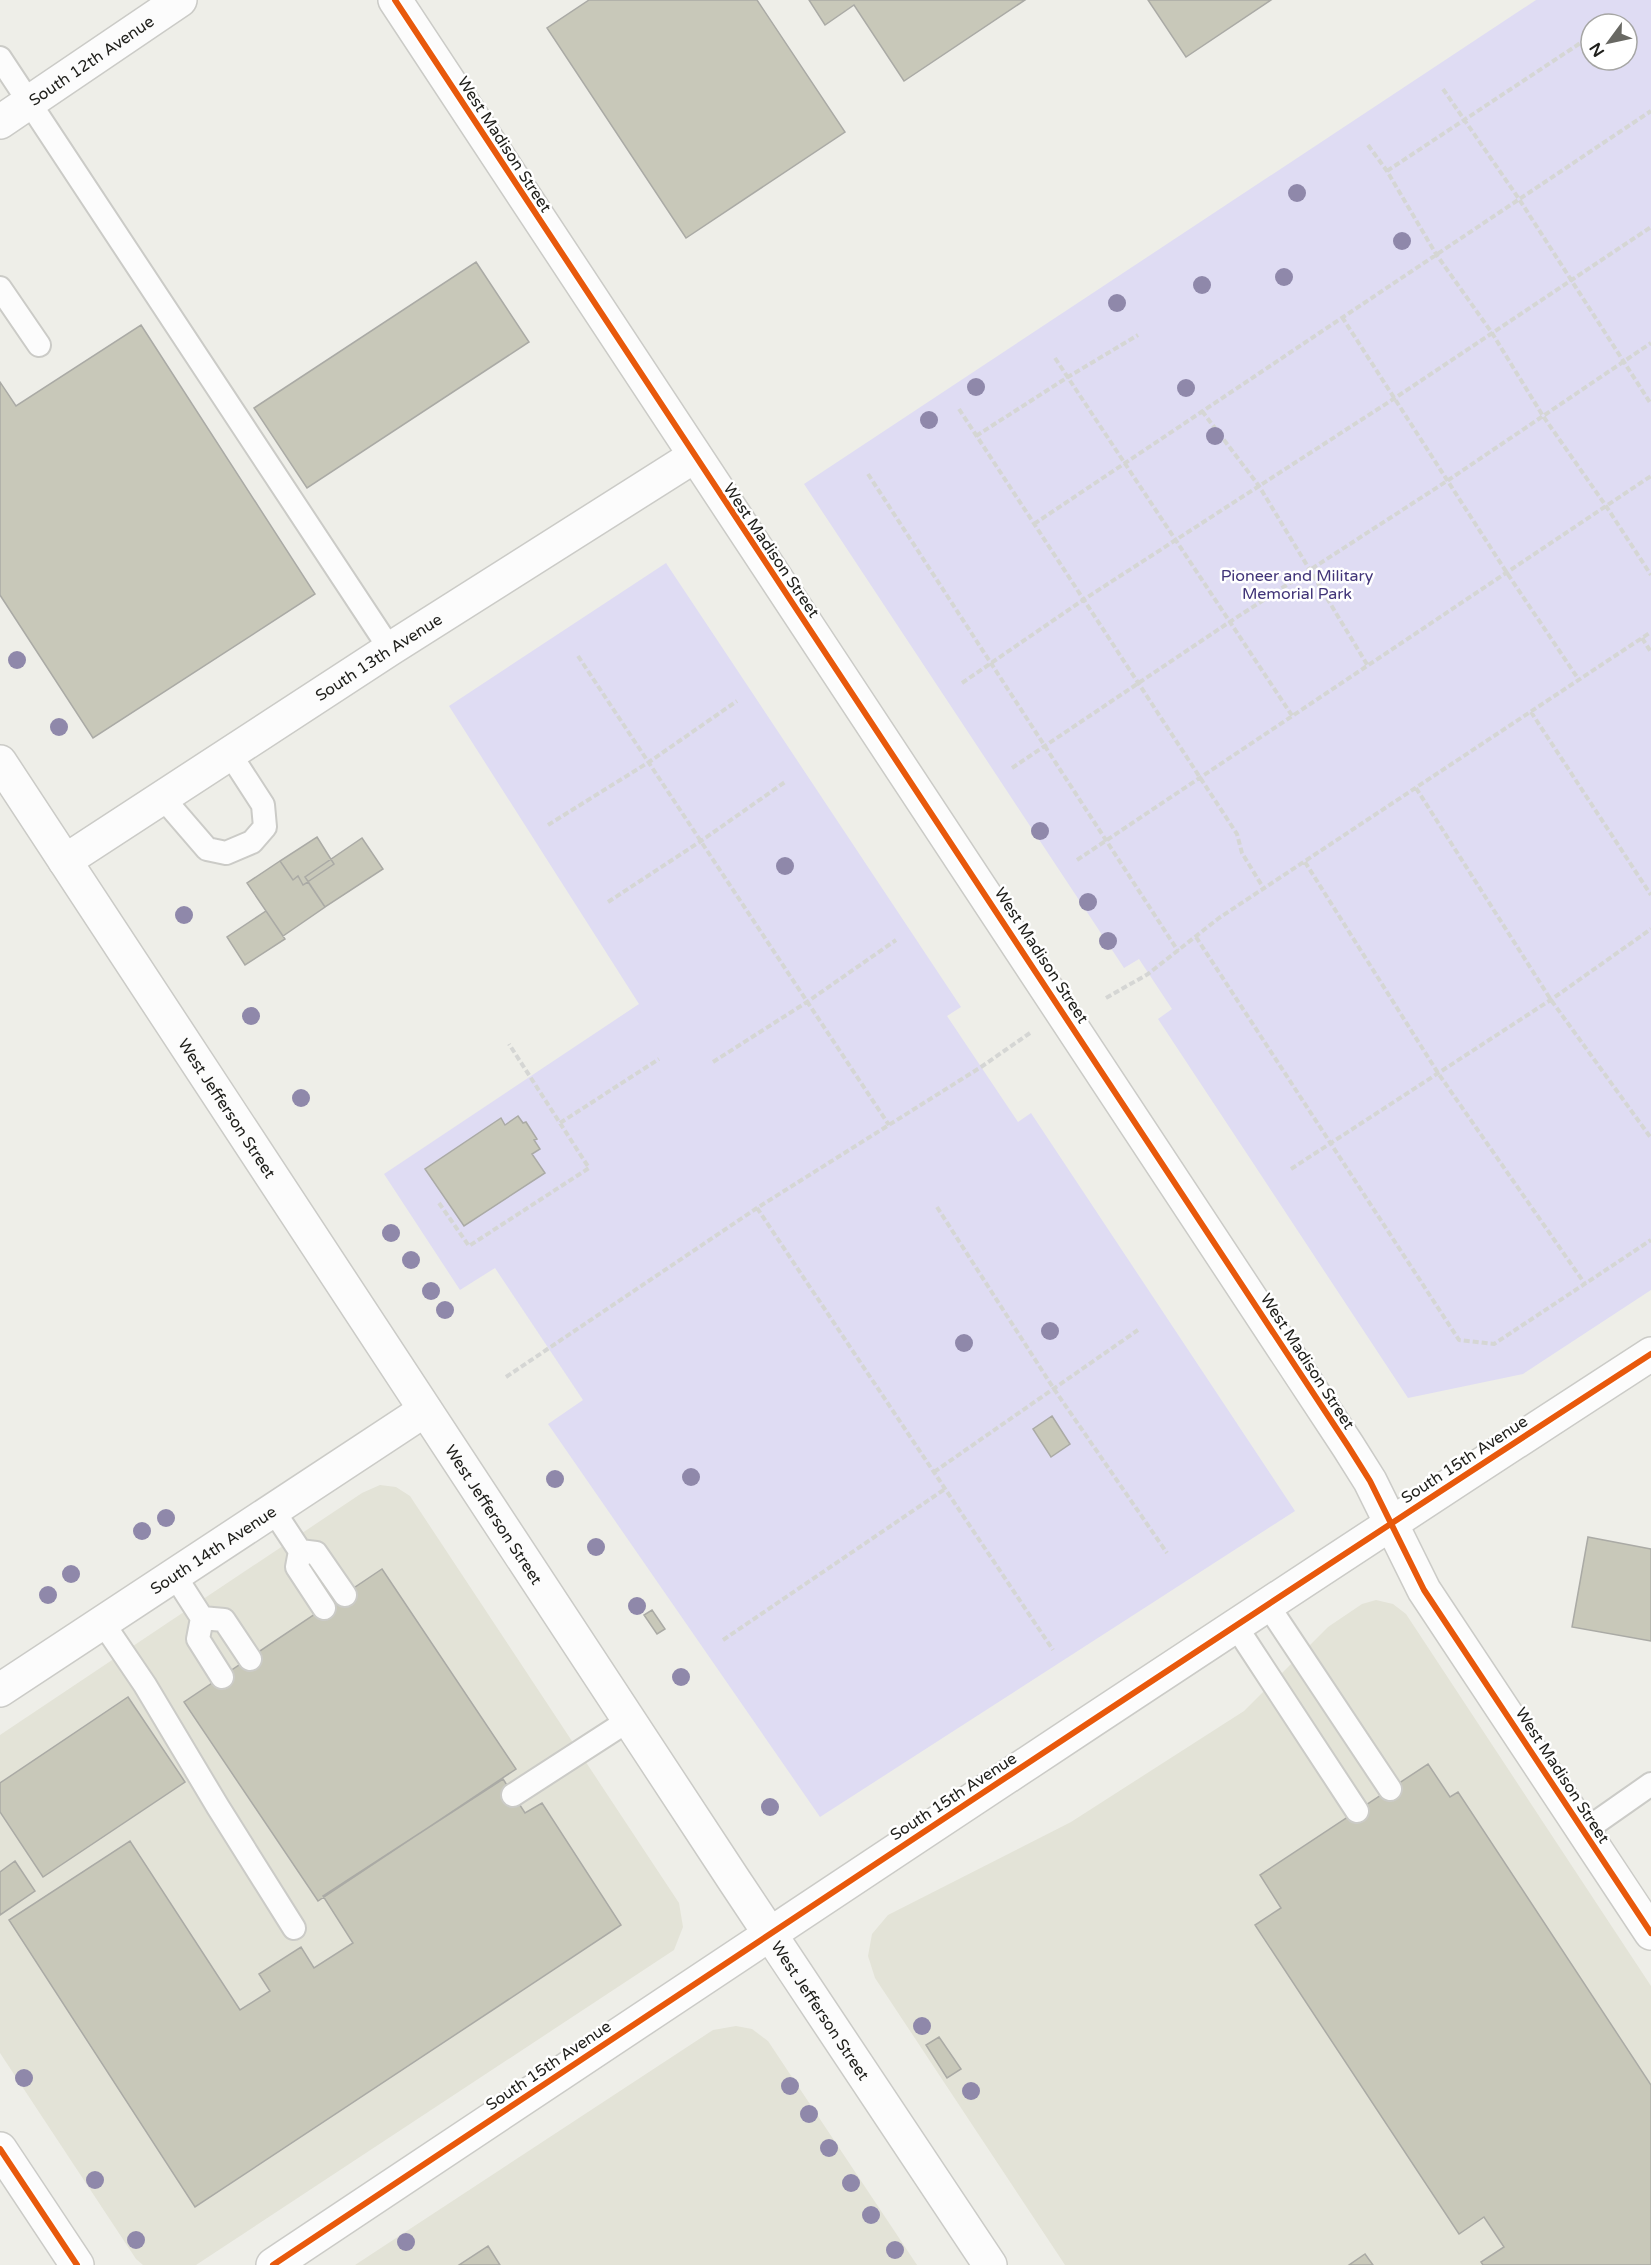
<svg xmlns="http://www.w3.org/2000/svg" width="1651" height="2265" font-family="'Varela Round',sans-serif">
  <rect width="100%" height="100%" fill="#eeeee8"/>
  <path fill="#e3e3d7" d="M380,1485l16,2 14,9 269,407 4,24 -9,23 -478,315h-53l-7,-6 -136,-206v-318l362,-242z
    M1376,1600l17,4 13,10 245,372v279h-586l-190,-287 -7,-22 4,-22 16,-19 183,-93 173,-111 84,-84 34,-23z
    M736,2026l16,3 16,12 149,224h-562l358,-235z"/>
  <path fill="#dfdcf3" fill-rule="evenodd" d="M1536,0h115v1290l-128,84 -115,24 -250,-379 14,-10 -33,-50 -15,9 -320,-484zM1591,24h36v36h-36z
    M666,563l295,444 -14,9 71,106 13,-9 264,398 -475,306 -272,-393 35,-24 -88,-132 -35,22 -76,-116 255,-170 -190,-298z"/>
  <path fill="#c8c8b9" stroke="#aaaaa5" stroke-width="1.5" d="M589,0h168l88,132 -159,106 -139,-210z
    M809,0h216l-121,81 -50,-76 -29,20z
    M1148,0h123l-85,57z
    M476,262l53,80 -222,146 -53,-80z
    M141,325l174,269 -222,144 -93,-143v-213l16,24z
    M317,837l17,27 -31,21 -5,-9 -5,4 -13,-19z
    M362,838l21,31 -58,38 -20,-30z
    M280,861l13,19 5,-4 5,9 5,-3 17,25 -42,29 -36,-53z
    M266,911l19,28 -40,26 -18,-28z
    M518,1116l5,7 3,-1 11,17 -3,1 6,9 -8,5 13,19 -81,53 -39,-57 76,-51 4,7z
    M1052,1416l18,28 -19,13 -18,-28z
    M1588,1537l63,12v92l-79,-14z
    M382,1569l134,200 -198,132 -134,-199z
    M652,1610l13,19 -8,5 -13,-19z
    M128,1697l57,85 -142,95 -43,-65v-29z
    M1428,1764l22,33 8,-5 193,293v180h-168l-2,-3 23,-15 -20,-30 -25,17 -204,-309 26,-17 -21,-33z
    M503,1779l22,34 17,-10 79,122 -426,282 -186,-287 121,-79 110,169 30,-19 -11,-17 42,-27 13,21 39,-25 -30,-47z
    M15,1861l20,30 -35,24v-43z
    M939,2037l22,32 -14,9 -21,-33z
    M488,2246l12,19h-41z
    M1365,2254l8,11h-24z"/>
  <g fill="none" stroke-linecap="round" stroke-linejoin="round">
    <defs>
      <path id="lane" d="M0,58l390,591
        M0,288l39,57
        M163,798l44,51 19,4 26,-11 13,-15 -2,-22 -33,-51
        M273,1510l27,41 -3,16 27,41
        M300,1551l16,2 29,42
        M175,1576l27,42 -4,21 24,38
        M1267,1604l123,185
        M202,1618l22,2 26,39
        M103,1623l42,62 73,122 76,121
        M1235,1625l122,186
        M513,1795l116,-75
        M1584,1831l67,-47"/>
      <g id="street">
        <path d="M395,0c315,483 636,963 953,1446l22,35 54,109 227,343"/>
        <path id="s1" d="M0,122l180,-122"/>
        <path id="s2" d="M65,861l325,-212 303,-192"/>
        <path id="s3" d="M0,1690l425,-280"/>
      </g>
      <g id="secondary">
        <path id="s4" d="M0,762l734,1118 256,385"/>
        <path d="M0,2149l77,116"/>
        <path d="M273,2265c458,-305 916,-611 1378,-911"/>
      </g>
    </defs>
    <use href="#lane" stroke="#cbcbc7" stroke-width="26"/>
    <use href="#street" stroke="#cbcbc7" stroke-width="36"/>
    <use href="#secondary" stroke="#cbcbc7" stroke-width="36"/>
    <path stroke="#d5d6d4" stroke-width="4" stroke-dasharray="6 3" stroke-linecap="butt" d="M1443,89l76,110 132,205
      M1368,145l19,26 49,83 56,79 51,83 63,90 45,69
      M1387,171l204,-135
      M1342,317l165,256 72,107
      M1055,358l238,359
      M959,409l278,425 5,19 22,36
      M1202,411l57,75 109,180
      M976,436l92,-59 70,-42
      M868,474l310,477
      M1034,524l617,-413
      M1642,638l9,14
      M578,656l311,469
      M962,683l121,-83 312,-202 256,-171
      M1531,712l120,183
      M1012,768l213,-143 222,-144 204,-138
      M1416,788l135,212 100,138
      M548,825l101,-63 88,-61
      M1077,860l574,-384
      M1305,862l133,211 147,211
      M608,902l93,-61 84,-59
      M1196,937l263,403 35,4 157,-104
      M1106,998l42,-24 71,-56 432,-286
      M713,1062l94,-60 89,-62
      M560,1123l99,-64
      M1291,1169l261,-170 99,-70
      M439,1203l30,43 120,-78 -80,-124
      M937,1207l117,182 113,164
      M757,1208l296,442
      M506,1377l251,-169 224,-141 49,-34
      M934,1472l204,-142
      M723,1640l222,-151"/>
    <use href="#lane" stroke="#fcfcfc" stroke-width="22"/>
    <use href="#street" stroke="#fcfcfc" stroke-width="33"/>
    <use href="#secondary" stroke="#fcfcfc" stroke-width="33"/>
    <defs>
      <path id="cycleway" d="M395,0c315,483 636,963 953,1446l22,35 54,109 227,343
        M0,2149l77,116
        M273,2265c458,-305 916,-611 1378,-911"/>
    </defs>
    <use href="#cycleway" stroke="#fff" stroke-width="10"/>
    <use href="#cycleway" stroke="#e8590c" stroke-width="6"/>
  </g>
  <g fill="#8f88aa">
    <circle cx="1297" cy="193" r="9"/>
    <circle cx="1402" cy="241" r="9"/>
    <circle cx="1284" cy="277" r="9"/>
    <circle cx="1202" cy="285" r="9"/>
    <circle cx="1117" cy="303" r="9"/>
    <circle cx="976" cy="387" r="9"/>
    <circle cx="1186" cy="388" r="9"/>
    <circle cx="929" cy="420" r="9"/>
    <circle cx="1215" cy="436" r="9"/>
    <circle cx="17" cy="660" r="9"/>
    <circle cx="59" cy="727" r="9"/>
    <circle cx="1040" cy="831" r="9"/>
    <circle cx="785" cy="866" r="9"/>
    <circle cx="1088" cy="902" r="9"/>
    <circle cx="184" cy="915" r="9"/>
    <circle cx="1108" cy="941" r="9"/>
    <circle cx="251" cy="1016" r="9"/>
    <circle cx="301" cy="1098" r="9"/>
    <circle cx="391" cy="1233" r="9"/>
    <circle cx="411" cy="1260" r="9"/>
    <circle cx="431" cy="1291" r="9"/>
    <circle cx="445" cy="1310" r="9"/>
    <circle cx="1050" cy="1331" r="9"/>
    <circle cx="964" cy="1343" r="9"/>
    <circle cx="691" cy="1477" r="9"/>
    <circle cx="555" cy="1479" r="9"/>
    <circle cx="166" cy="1518" r="9"/>
    <circle cx="142" cy="1531" r="9"/>
    <circle cx="596" cy="1547" r="9"/>
    <circle cx="71" cy="1574" r="9"/>
    <circle cx="48" cy="1595" r="9"/>
    <circle cx="637" cy="1606" r="9"/>
    <circle cx="681" cy="1677" r="9"/>
    <circle cx="770" cy="1807" r="9"/>
    <circle cx="922" cy="2026" r="9"/>
    <circle cx="24" cy="2078" r="9"/>
    <circle cx="790" cy="2086" r="9"/>
    <circle cx="971" cy="2091" r="9"/>
    <circle cx="809" cy="2114" r="9"/>
    <circle cx="829" cy="2148" r="9"/>
    <circle cx="95" cy="2180" r="9"/>
    <circle cx="851" cy="2183" r="9"/>
    <circle cx="871" cy="2215" r="9"/>
    <circle cx="136" cy="2240" r="9"/>
    <circle cx="406" cy="2242" r="9"/>
    <circle cx="895" cy="2250" r="9"/>
  </g>
  <g text-anchor="middle" stroke-width="5" stroke-linejoin="round" paint-order="stroke">
    <g font-size="16" fill="#20201c" stroke="#fff">
      <text dy="6" stroke="none"><textPath href="#s1" startOffset="110">South 12th Avenue</textPath></text>
      <text transform="translate(505 144) rotate(57)" y="6">West Madison Street</text>
      <text transform="translate(772 550) rotate(56)" y="6">West Madison Street</text>
      <text dy="6" stroke="none"><textPath href="#s2" startOffset="374">South 13th Avenue</textPath></text>
      <text transform="translate(1042 955) rotate(57)" y="6">West Madison Street</text>
      <text dy="6" stroke="none"><textPath href="#s4" startOffset="414">West Jefferson Street</textPath></text>
      <text transform="translate(1308 1361) rotate(57)" y="6">West Madison Street</text>
      <text transform="translate(1464 1459) rotate(-33)" y="6">South 15th Avenue</text>
      <text dy="6" stroke="none"><textPath href="#s4" startOffset="900">West Jefferson Street</textPath></text>
      <text dy="6" stroke="none"><textPath href="#s3" startOffset="255">South 14th Avenue</textPath></text>
      <text transform="translate(1563 1775) rotate(57)" y="6">West Madison Street</text>
      <text transform="translate(953 1796) rotate(-33)" y="6">South 15th Avenue</text>
      <text dy="6" stroke="none"><textPath href="#s4" startOffset="1494">West Jefferson Street</textPath></text>
      <text transform="translate(548 2065) rotate(-34)" y="6">South 15th Avenue</text>
    </g>
    <g font-size="16" fill="#413478" stroke="#fff">
      <text x="1297" y="581">Pioneer and Military<tspan x="1297" dy="18">Memorial Park</tspan></text>
    </g>
  </g>
  <g transform="translate(1609 42) rotate(237)"><circle r="28" fill="#ffffff" stroke="#a6a6a4" stroke-width="1.5"/>
  <path d="M0-4.5L10 22L0 15L-10 22Z" fill="#686863"/>
  <text y="-9" font-size="16" font-weight="bold" text-anchor="middle" fill="#20201c">N</text>
  </g>
</svg>
